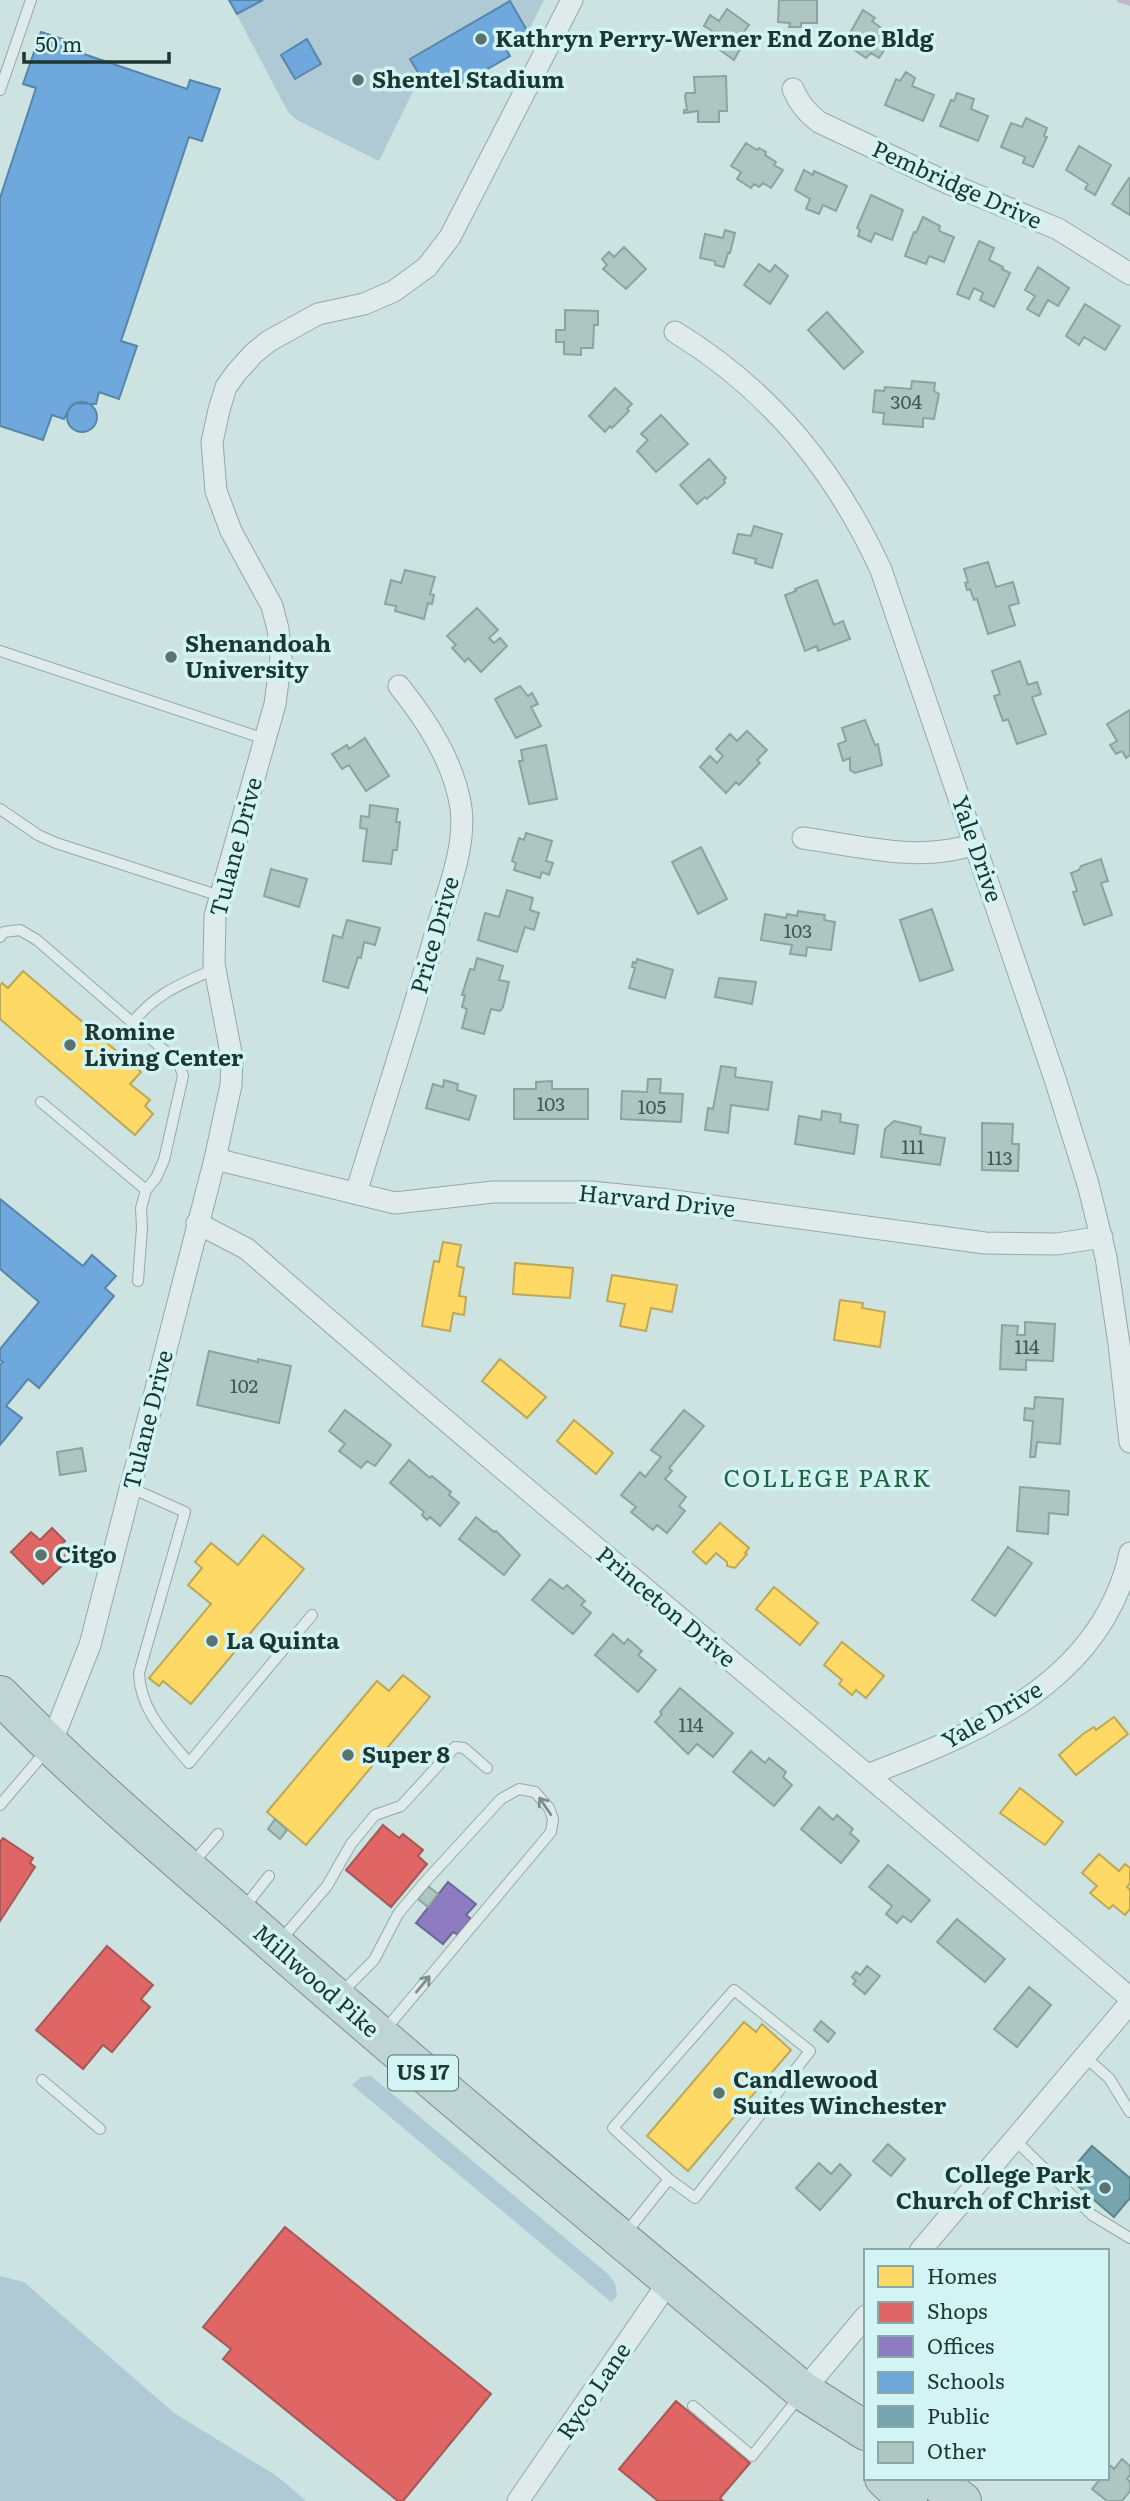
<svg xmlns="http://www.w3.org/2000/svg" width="1130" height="2501" font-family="Literata,serif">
  <rect width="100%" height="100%" fill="#cce3e2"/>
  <path fill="#afcad4" d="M229,0h315l-16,32 -24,13 6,11 -52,30 -6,-10 -24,13 -12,-4 -37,76 -82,-41 -9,-8z
    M371,2076l237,198 7,9 2,13 -6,6 -259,-217 9,-8z
    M0,2276l24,6 150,131 103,63 29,25h-306z"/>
  <path fill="#ffd966" stroke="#bca856" stroke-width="2" d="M23,971l118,101 -11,12 20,16 -5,6 8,8 -18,21 -135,-116v-33l2,-3 6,5z
    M443,1242l18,3 -4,21 7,2 -5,28 7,1 -2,18 -11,-2 -3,18 -28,-5 12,-65 5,1z
    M515,1263l58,5 -3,30 -57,-4z
    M612,1275l65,10 -5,27 -21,-4 -5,23 -26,-5 5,-22 -18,-3z
    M840,1300l23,3 -1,5 23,4 -5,35 -46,-7z
    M500,1359l46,38 -19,21 -45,-37z
    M574,1420l39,33 -17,21 -39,-33z
    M720,1523l29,25 -4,5 2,1 -12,14 -8,-2v-4l-11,-9 -10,11 -13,-12z
    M263,1535l41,34 -113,135 -28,-23 -4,5 -10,-8 62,-74 -23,-19 14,-17 -7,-6 16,-19 27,22z
    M774,1587l44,36 -18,22 -44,-36z
    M842,1642l42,34 -18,22 -10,-8 -4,5 -13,-11 3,-4 -18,-15z
    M403,1675l27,22 -124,148 -39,-33 110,-131 12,10z
    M1114,1717l14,17 -52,41 -17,-20 24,-21 11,-7 2,3z
    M1020,1788l43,34 -18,23 -45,-32z
    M1099,1854l20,17 6,-7 5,4v15l-3,4 3,3v19l-5,6 -12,-10 -4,4 -19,-16 7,-7 -15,-13z
    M744,2022l12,10 6,-8 29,26 -103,121 -41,-35z"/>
  <path fill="#e06666" stroke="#a65856" stroke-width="2" d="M52,1528l13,13 -5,5 11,11 -28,27 -32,-32 20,-20 9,8z
    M383,1825l16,13 4,-4 20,16 -5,6 9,8 -36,43 -45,-37z
    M3,1838l30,20 -3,5 5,4 -35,54v-79z
    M107,1946l46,39 -12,14 9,8 -38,45 -9,-7 -20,24 -47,-39z
    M285,2227l206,167 -88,107h-5l-175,-142 8,-10 -28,-22z
    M676,2401l74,62 -30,35 3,3h-65l-39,-32z"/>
  <path fill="#8e7cc3" stroke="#6c6797" stroke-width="2" d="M448,1882l28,22 -10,11 5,4 -13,16 -5,-3 -10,12 -27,-21z"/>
  <path fill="#6fa8dc" stroke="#5786a8" stroke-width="2" d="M229,0h34l-26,14z
    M510,1l18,31 -24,13 6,11 -52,30 -6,-10 -24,13 -18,-30z
    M41,32l30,10 -2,7 118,40 3,-9 30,9 -18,52 -13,-4 -68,204 16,5 -18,53 -20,-7 -3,12 -21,-1 -5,4 -6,12 -12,-4 -9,25 -43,-14v-228l36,-110 -13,-4z
    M307,39l14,25 -26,15 -14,-24z
    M67 417a15 15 0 1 1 30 0a15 15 0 1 1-30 0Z
    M0,1199l83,67 9,-11 24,21 -11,12 9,8 -75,92 -11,-9 -22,27 16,12 -22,27v-80l3,-3 -3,-2v-11l39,-47 -39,-33z"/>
  <path fill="#76a5af" stroke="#5c8489" stroke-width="2" d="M1092,2146l38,32v20l-16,19 -48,-41z"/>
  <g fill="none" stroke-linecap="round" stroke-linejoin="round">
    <path stroke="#c3b8ca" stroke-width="6" d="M1120,0l10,3"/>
  </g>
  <path fill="#adc6c2" stroke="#8ca39e" stroke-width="2" d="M779,0h38v23h-16v4h-12l1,-4 -12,-1z
    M727,9l22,16 -8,11 4,4 -11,20 -28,-20 6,-9 -8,-5 6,-11 9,6z
    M863,10l12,8 -3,3 21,16 -14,21 -8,-5 -5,5 -13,-9 2,-3 -9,-6z
    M906,72l9,6 -3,8 22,9 -11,26 -38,-16 11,-26 4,2z
    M726,76l1,35h-8v11h-21v-11l-14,2v-3h3l-2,-14 1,-3h9l-1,-16z
    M957,93l17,6 -3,10 17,7 -10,25 -38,-15 11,-26 3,1z
    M1026,118l21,10 -3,8 3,1 -14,30 -10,-4 2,-6 -24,-10 10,-24 11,4z
    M746,143l11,7 2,-2 7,4 -1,3 11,7 -2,3 9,5 -12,18 -8,-5 -4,4 -5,-3 -3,4 -14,-9 4,-7 -10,-6z
    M1079,146l32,19 -16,30 -10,-6 3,-5 -22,-14z
    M804,170l9,5 1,-4 33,15 -11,25 -13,-6 -4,9 -13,-5 4,-10 -15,-9z
    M1129,178l1,1v36l-18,-11z
    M871,195l32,15 -11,30 -17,-7 -4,9 -13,-6 2,-6 -3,-2z
    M923,217l17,9 -1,4 2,2 13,5 -10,25 -15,-6 -3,8 -21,-8 9,-24 2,1z
    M725,230l10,3 -5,20h-2l-4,14 -9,-2v-4l-15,-3 5,-24 18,4z
    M979,241l15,7 -5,12 14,7 -1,2 8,4 -16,34 -14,-7 3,-7 -9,-5 -5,11 -12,-5z
    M624,247l22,22 -20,20 -23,-20 4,-4 -5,-6 7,-7 5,5z
    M759,264l11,8 5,-7 13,11 -18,28 -26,-19z
    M1038,267l31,21 -11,18 -10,-6 -9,16 -12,-7 8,-13 -10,-6z
    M1085,304l35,22 -15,24 -21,-13 -5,8 -13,-9z
    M565,310l33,1v14h-4l-1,23h-12v7l-17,-1v-12h-8v-12h9z
    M827,312l36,40 -19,17 -36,-39z
    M912,381l23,2 -1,8 5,3 -5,25 -11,-1v9l-40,-3 1,-11 -11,-1 2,-22 9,1 1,-4 26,2z
    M615,388l17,16 -5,5 2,2 -17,17 -2,-2 -5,6 -16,-16z
    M661,415l27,29 -32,28 -19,-21 11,-11 -7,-6z
    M709,459l17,19 -2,2 1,3 -18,16 -2,-2 -8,7 -17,-19z
    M754,526l28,8 -10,34 -17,-5 1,-4 -23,-6 5,-19 13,2z
    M988,562l8,25 17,-5 6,21 -10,3 6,19 -27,9 -11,-35 -3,1 -4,-11 -3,1 -2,-7 3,-1 -4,-13z
    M405,570l30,7 -5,17 4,1 -2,9 -4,-1 -4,16 -29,-8 1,-5 -11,-2 6,-24 10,3z
    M817,580l17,45 9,-4 7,18 -32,12 -1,-5 -12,5 -20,-56 11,-4 -1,-2z
    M477,608l21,22 -9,8 5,5 6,-5 7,8 -26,26 -13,-14 -3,4 -13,-14 4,-3 -9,-9z
    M1020,661l8,24 9,-3 4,12 -9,3 14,37 -29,10 -9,-25 -5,2 -9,-25 6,-2 -8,-23z
    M520,686l8,10 4,-3 6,11 -7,3 10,19 -25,12 -21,-39z
    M1130,710v45l-4,3 -4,-7 -6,3 -6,-9 7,-4 -10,-17z
    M865,720l10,25 3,-1 4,21 -27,8 -5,-3v-12l-7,3 -5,-17 8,-3 -4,-13z
    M747,731l20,19 -10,10 3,3 -21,22 -3,-3 -10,11 -26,-26 10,-11 7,7 6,-7 -7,-7 14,-15 7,7z
    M365,738l24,38 -23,15 -17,-26 -7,4 -10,-15 15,-9 2,4z
    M546,745l11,54 -28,5 -10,-43h4l-2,-11z
    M370,805l28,4 -2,13h4l-3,28h-4l-2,14 -28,-3 4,-32 -7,-1 1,-12 8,1z
    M526,833l26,8 -6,20 7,2 -4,12 -7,-3 -2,6 -26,-8 2,-7 -4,-2 7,-23 5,2z
    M701,847l26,52 -29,15 -26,-52z
    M1101,859l7,22 -7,2 11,32 -28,10 -11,-33 4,-1 -6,-18 8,-3 2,-4z
    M271,869l36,10 -8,28 -35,-11z
    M507,890l26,8 -3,12 9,3 -5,17 -9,-3 -8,25 -39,-12 7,-27 14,4z
    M932,909l21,61 -33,11 -20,-61z
    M798,911l27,4 -1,5 11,2 -4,28 -24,-3 -1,9 -16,-2 2,-9 -31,-5 4,-26 21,4 1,-4 10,2z
    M347,920l33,8 -5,17 -11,-3 -3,16 -3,-1 -10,31 -25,-7 10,-46 9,3z
    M477,958l26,8 -4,14 10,2 -6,25 -3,4 -9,-2 -7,25 -22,-6 5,-19 -5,-2 3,-12h-3l8,-26 4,1z
    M637,959l36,11 -8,28 -36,-10 6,-20 -3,-1 1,-5 3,1z
    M719,978l37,4 -4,22 -37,-7z
    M721,1066l15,2 -1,9 37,5 -4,28 -37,-5 -3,28 -23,-3 3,-22 5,1z
    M648,1079h13l-1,14 23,1 -2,28 -60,-3 1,-28 25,1z
    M444,1080l14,4 -1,6 19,6 -7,24 -43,-12 7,-24 10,3z
    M552,1081v8h36v30h-74v-30h22v-7z
    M822,1111l19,3 -1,8 18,3 -4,29 -59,-10 4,-28 22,4z
    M894,1121l27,6 -1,7 25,4 -5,27 -59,-8 4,-28z
    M982,1123l31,1 -1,20h7l-1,27 -36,-1z
    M1025,1322l30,2 -2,37 -27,-1v10l-26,-1 2,-44 16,1 -1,9h8z
    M209,1351l49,11v-3l33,7 -12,57 -82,-18z
    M1035,1397l28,2 -3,45 -23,-2 -2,15h-5l3,-36 -9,-1 1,-12 9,1z
    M345,1410l46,35 -16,21 -8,-5 -6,7 -22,-17 6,-7 -16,-13z
    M684,1410l20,16 -35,42 3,3 -7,8 21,18 -7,9 6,5 -18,22 -10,-8 -4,5 -22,-18 5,-5 -15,-12 19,-23 5,5 16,-20 -10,-7z
    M82,1448l4,23 -26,4 -3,-23z
    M409,1460l21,18 2,-2 19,16 -2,3 10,8 -19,23 -10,-9 -3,3 -5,-5 2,-3 -34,-29z
    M1020,1487l49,4 -1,24 -19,-2 -1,21 -31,-3z
    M476,1517l18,15 2,-1 24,24 -16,20 -45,-36z
    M1008,1547l24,16 -37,53 -23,-16z
    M550,1579l13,10 4,-4 18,16 -4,4 10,8 -18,21 -41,-34z
    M613,1634l11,10 4,-5 14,12 -4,4 18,15 -18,22 -43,-37z
    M680,1688l53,45 -20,24 -16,-13 -9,10 -33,-32 7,-8 -2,-2z
    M751,1751l14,12 4,-5 17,14 -3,5 9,8 -18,21 -41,-34z
    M819,1807l14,13 4,-5 16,14 -3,4 9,8 -18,22 -40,-34z
    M275,1819l12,11 -7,9 -12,-10z
    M888,1865l42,35 -19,22 -8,-6 -6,7 -11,-9 6,-8 -23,-19z
    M428,1886l10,8 -10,13 -10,-8z
    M957,1919l48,40 -20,23 -48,-40z
    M867,1966l13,10 -15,18 -12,-10 3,-3 -4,-4 4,-5 4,3z
    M1029,1987l22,18 -34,42 -23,-18z
    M821,2021l14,12 -7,9 -14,-12z
    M888,2144l17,15 -14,17 -18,-15z
    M819,2163l12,11 9,-10 11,11 -31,35 -24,-22z
    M1122,2459l8,7v9l-3,4 3,3v9l-8,10h-15l-15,-12 9,-11h6v-8l4,-4 3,3z"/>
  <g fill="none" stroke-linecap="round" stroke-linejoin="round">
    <defs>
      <path id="lane" d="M0,90l31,-90
        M0,651l265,88
        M0,809l38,26 18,8 164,53
        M0,937l4,-5 16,-2 17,10 142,123 4,13 -19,84 -8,18 -10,12 -5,18 1,20 -4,53
        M133,1022c23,-29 48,-38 82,-53
        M41,1102l105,88
        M131,1488l54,24 -46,161c1,37 27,62 50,90l123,-148
        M0,1805l46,-54
        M192,1864l26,-30
        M243,1909l26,-33
        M280,1941l47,-55 24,-42 24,-29 26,-9 54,-59 9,1 23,20
        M734,1990l76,61 -115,147 -26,-19 -56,-51z
        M341,1993l33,-33 24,-46 26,-31 77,-84 18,-10 16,3 14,16 4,11 -2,13 -167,199
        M1084,2056l25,22 21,34
        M42,2080l58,49
        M1014,2139l78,76 38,23
        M625,2234l44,-55
        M693,2406l59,50 48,-60"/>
      <path id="street" d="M793,89c6,15 14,24 26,33l131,62 108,45 72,45
        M675,332c95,58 160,138 206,238l174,509 33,105 18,73 13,87 11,98
        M803,838c57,8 116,25 172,6
        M215,1159l180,44 98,-11h98l69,7 325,44 72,1 45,-7
        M356,1193c27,-88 56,-176 81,-265 11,-38 29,-81 24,-120 -7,-46 -34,-87 -62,-122
        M197,1223l50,26c290,254 590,497 883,749
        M50,1746l40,-101 125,-486 16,-74 1,-27 -18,-94 1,-48 60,-212 6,-46 -3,-29 -6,-23 -41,-75 -15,-40 -4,-49 7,-32 7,-23 10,-14 18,-20 15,-12 49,-27 46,-10 30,-13 33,-24 23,-30 122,-237
        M867,1775c111,-42 235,-93 263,-222
        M920,2251l210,-248
        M803,2391l63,-75
        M518,2501l152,-221"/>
      <path id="highway" d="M0,1695c81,83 170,158 257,234 179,157 363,309 546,462l63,40
        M884,2478l24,23
        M931,2478l31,23"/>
    </defs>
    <use href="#lane" stroke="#96a8a6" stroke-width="12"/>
    <use href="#street" stroke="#96a8a6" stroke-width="23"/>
    <use href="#highway" stroke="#7c8d8b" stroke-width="40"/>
    <use href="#lane" stroke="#deebea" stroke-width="10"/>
    <use href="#street" stroke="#deebea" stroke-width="21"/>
    <use href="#highway" stroke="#bed5d4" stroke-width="38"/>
  </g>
  <defs><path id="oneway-shaft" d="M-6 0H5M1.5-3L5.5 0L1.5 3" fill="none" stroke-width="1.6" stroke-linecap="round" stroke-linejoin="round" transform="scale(1.75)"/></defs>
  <g stroke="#7e908d">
    <use href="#oneway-shaft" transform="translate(545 1806) rotate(-124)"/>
    <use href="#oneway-shaft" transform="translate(423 1984) rotate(-50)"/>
  </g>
  <g fill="#5b736e" stroke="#d2f4f4" stroke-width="2.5">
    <circle cx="481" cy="39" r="7"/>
    <circle cx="358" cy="80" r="7"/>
    <circle cx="171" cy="657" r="7"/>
    <circle cx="70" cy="1045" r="7"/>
    <circle cx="41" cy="1555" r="7"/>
    <circle cx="212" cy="1641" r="7"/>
    <circle cx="348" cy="1755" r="7"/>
    <circle cx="719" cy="2093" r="7"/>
    <circle cx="1105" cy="2188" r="7"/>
  </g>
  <g text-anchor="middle" stroke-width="7" stroke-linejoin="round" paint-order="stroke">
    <g font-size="19" fill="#425a54">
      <text x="906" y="409">304</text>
      <text x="798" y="938">103</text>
      <text x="551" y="1111">103</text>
      <text x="652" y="1114">105</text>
      <text x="913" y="1154">111</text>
      <text x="1000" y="1165">113</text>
      <text x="1027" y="1354">114</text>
      <text x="244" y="1393">102</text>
      <text x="691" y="1732">114</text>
    </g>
    <rect fill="#d2f4f4" stroke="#546f6b" stroke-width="2" x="388" y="2055.5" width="70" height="35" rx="5"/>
    <g font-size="21" font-weight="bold" fill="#1e3630">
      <text x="423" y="2080">US 17</text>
    </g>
    <g font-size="23" font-weight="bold" fill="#1e3630" stroke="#d2f4f4" text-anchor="start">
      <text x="495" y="47">Kathryn Perry-Werner End Zone Bldg</text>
      <text x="372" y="88">Shentel Stadium</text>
      <text x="185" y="652">Shenandoah<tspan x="185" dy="26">University</tspan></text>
      <text x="84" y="1040">Romine<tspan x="84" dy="26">Living Center</tspan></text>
      <text x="55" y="1563">Citgo</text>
      <text x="226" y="1649">La Quinta</text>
      <text x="362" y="1763">Super 8</text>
      <text x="733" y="2088">Candlewood<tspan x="733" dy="26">Suites Winchester</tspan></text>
      <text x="1091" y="2183" text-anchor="end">College Park<tspan x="1091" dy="26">Church of Christ</tspan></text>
    </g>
    <g font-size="23" fill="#1e3630" stroke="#d2f4f4">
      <text transform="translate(957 185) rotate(24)" y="8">Pembridge Drive</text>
      <text transform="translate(236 847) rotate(-75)" y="8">Tulane Drive</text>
      <text transform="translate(977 849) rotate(71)" y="8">Yale Drive</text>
      <text transform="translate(435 935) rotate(-74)" y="8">Price Drive</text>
      <text transform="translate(657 1201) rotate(6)" y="8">Harvard Drive</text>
      <text transform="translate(148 1420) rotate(-76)" y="8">Tulane Drive</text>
      <text transform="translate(666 1607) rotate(40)" y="8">Princeton Drive</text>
      <text transform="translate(992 1715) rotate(-30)" y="8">Yale Drive</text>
      <text transform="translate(316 1981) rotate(41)" y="8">Millwood Pike</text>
      <text transform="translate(594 2391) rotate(-56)" y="8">Ryco Lane</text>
    </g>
    <g font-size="24" letter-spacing="2" fill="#206040" stroke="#d2f4f4">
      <text x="828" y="1487">COLLEGE PARK</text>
    </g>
  </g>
  <rect x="864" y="2249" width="245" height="231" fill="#d2f4f4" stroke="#8aa8a6" stroke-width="2"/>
  <rect x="878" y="2266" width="35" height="21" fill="#ffd966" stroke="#8aa8a6" stroke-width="2"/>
  <text x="927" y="2284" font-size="21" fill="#1e3630">Homes</text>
  <rect x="878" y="2302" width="35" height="21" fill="#e06666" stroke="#8aa8a6" stroke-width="2"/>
  <text x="927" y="2319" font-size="21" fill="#1e3630">Shops</text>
  <rect x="878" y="2336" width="35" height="21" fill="#8e7cc3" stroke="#8aa8a6" stroke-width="2"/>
  <text x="927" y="2354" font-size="21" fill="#1e3630">Offices</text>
  <rect x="878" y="2372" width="35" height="21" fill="#6fa8dc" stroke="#8aa8a6" stroke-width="2"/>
  <text x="927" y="2389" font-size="21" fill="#1e3630">Schools</text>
  <rect x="878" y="2406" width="35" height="21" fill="#76a5af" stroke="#8aa8a6" stroke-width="2"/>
  <text x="927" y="2424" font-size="21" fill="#1e3630">Public</text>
  <rect x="878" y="2442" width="35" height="21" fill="#adc6c2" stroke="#8aa8a6" stroke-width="2"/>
  <text x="927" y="2459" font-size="21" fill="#1e3630">Other</text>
  <path d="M24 52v10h145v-10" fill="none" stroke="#1e3630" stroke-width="3.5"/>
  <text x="35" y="52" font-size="21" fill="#1e3630" stroke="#d2f4f4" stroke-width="5" paint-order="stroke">50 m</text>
</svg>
